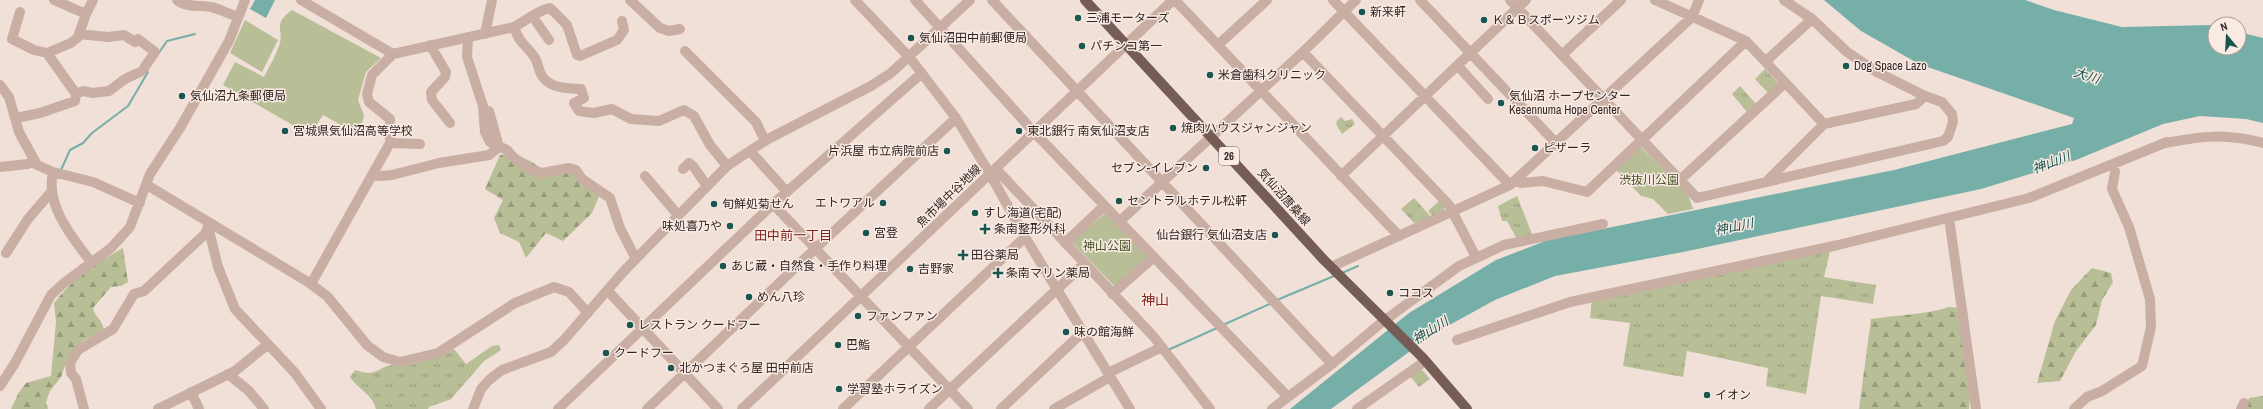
<svg xmlns="http://www.w3.org/2000/svg" width="2263" height="409" font-family="'Archivo Narrow','Noto Sans JP',sans-serif">
  <defs>
    <pattern id="grass-tufts" width="24" height="20" patternUnits="userSpaceOnUse"><rect width="24" height="20" fill="#b8bf97"/><path d="M3 7l-1-3M5 7V3M7 7l1-3M15 17l-1-3M17 17v-4M19 17l1-3" fill="none" stroke="#969b7b"/></pattern>
    <pattern id="forest-firs" width="22" height="20" patternUnits="userSpaceOnUse"><rect width="22" height="20" fill="#b8bf97"/><path d="M5 1l3.5 6h-7zM16 11l3.5 6h-7z" fill="#969b7b"/></pattern>
  </defs>
  <rect width="100%" height="100%" fill="#f1e0d7"/>
  <path fill="url(#grass-tufts)" d="M1765,69l14,15 -11,9 -13,-14z
    M1740,86l16,18 -9,8 -15,-18z
    M1341,117l4,4 7,-2 3,5 -13,10 -5,-8 -1,-4z
    M1517,196l15,38 -15,5 -10,-18h-5l-4,-15z
    M1414,198l17,19 -17,6 -13,-14z
    M1439,201l6,7 -2,3 -11,5 -4,-5z
    M1830,251l-6,26 52,8 -3,19 -52,-8 -15,98 -40,-8 2,-18 -81,-17 -4,26 -60,-11 7,-43 -40,-5 2,-18z
    M499,345l2,5 -17,11 -33,38 -22,8 -1,2h-52c-4,-15 -18,-20 -26,-32l5,-7c23,8 21,-3 38,-5 7,-1 13,1 19,-1 15,-3 29,-8 42,-15l12,15 26,-18z
    M1418,365l12,14 -11,8 -11,-13z"/>
  <path fill="url(#forest-firs)" d="M511,153l17,7 15,9 30,3 27,22 -8,19 -29,28 -17,-8 -20,25 -7,-16 -19,-9 -6,-15 9,-18 -18,-11 15,-34z
    M123,248l5,34 -7,4 -10,1 -18,21c2,10 9,10 11,22l-22,11 -16,22 -5,14 -11,14 -4,11 2,7h-37l8,-17 7,-9 25,-7 5,-54 -2,-19c20,-26 41,-39 69,-55z
    M2092,268l19,5 2,9 -11,18 -6,25 -20,26 -16,30 -23,2 18,-62 16,-31z
    M1949,307l18,2 5,53 -3,47h-110l12,-90c26,-4 53,-4 78,-12z
    M2263,396v13h-18l4,-11z"/>
  <path fill="#b8bf97" d="M292,10l89,48 -15,14 -8,28 6,15 -5,20 -36,-20 -13,20 -87,-50 12,-23 29,15c5,-10 11,-20 15,-31 6,-15 -8,-21 13,-36z
    M245,20l33,20 -16,32 -32,-19z
    M1640,146l48,48 5,15 -25,5 -15,-15 -12,-3 -27,-28z
    M1105,213l45,45 -34,30 -44,-46z"/>
  <path fill="#76aea8" d="M255,0h20l-9,18 -16,-9z
    M1824,0h201l29,10 68,17 89,-2 4,1v22h24v-16l24,6v85l-17,-4 -46,-3 -37,8 -87,36 -95,29 -298,63 -128,24 -60,24 -60,33 -104,76h-41l119,-96 87,-53 52,-20 346,-70 178,-46 2,-6 -155,-54 -58,-33z"/>
  <g fill="none" stroke-linecap="round" stroke-linejoin="round">
    <path stroke="#76aea8" stroke-width="2" d="M158,54l9,-13 28,-7
      M61,170l9,-20 13,-7 9,-10 36,-27 20,-34
      M1342,273l16,-7
      M1277,300l57,-24
      M1223,325l49,-22
      M1168,350l49,-22"/>
    <path stroke="#c9aea3" stroke-width="10" d="M177,0c10,8 22,5 34,7 9,2 18,7 27,10
      M301,0l92,54
      M630,0l30,28 9,3 11,-2
      M855,0l55,58 46,60 34,56 35,63 105,172
      M915,0l119,132 253,264
      M992,0l340,364
      M1175,0l224,236
      M1333,0l177,185
      M1420,0l136,143
      M1510,0l187,198 246,-57 5,-4 5,-15 -1,-8 -10,-12 -17,-6 -48,-24 -30,-20 -35,-33 -28,-19
      M1655,0l91,41 78,83
      M20,12l-8,27 22,11 13,3 29,41
      M86,14l7,-14
      M533,17l16,23
      M514,27c6,17 9,15 19,28 4,4 5,12 7,17 7,17 26,16 41,17l3,9 -10,5 5,8 15,2 18,-4 19,10 28,2 25,-11 10,6 16,29 17,21
      M485,34l7,-34
      M468,38l-1,19 16,49 2,26 5,10 17,8 7,8 18,12 10,3 27,-5 7,2 6,9 28,19 10,30 16,31
      M430,45l16,27 -1,5 -14,15 1,8 18,23
      M1218,45l49,-45
      M685,51l71,71 9,19
      M1303,52l146,153 27,52
      M47,53l24,-10 11,-9
      M1563,54l58,-54
      M1766,61l46,-42
      M1458,66l30,33
      M0,85l9,12 10,35 18,33 16,7 40,10 47,21
      M16,118l24,-5 35,-12 1,-7 7,-3 10,2 16,-2 16,-12 17,-8 13,-19 -17,-13 -3,3 -11,-7 -16,2 -29,-3 7,-20 -32,-14
      M390,143l30,1
      M2165,143c38,-7 60,-10 98,0
      M750,151l37,41
      M0,167l28,-3 6,-3
      M683,169l6,-6 4,3 14,20
      M996,169l158,168 56,72
      M53,172c-8,33 19,65 38,90
      M372,175l9,1 11,-1 47,-12 50,-8 10,-8 -10,-36
      M645,176l33,39
      M1341,176l185,-176
      M1680,180l105,-97
      M1515,181l6,2 22,-2 44,11 159,-151
      M1767,181l57,-57 92,-20 9,-8
      M147,185l161,97 19,14 40,49 16,12 17,5 38,-9 77,-50 39,-16 15,5 19,21
      M773,204l195,205
      M1949,218l27,191
      M1119,222l184,-170 53,-52
      M208,226l10,41 17,42 60,64 26,36
      M1065,243l39,-37
      M6,253l22,-34 24,-28
      M1331,267l179,-82 182,-168 7,-17
      M311,284l79,-141v-24l-21,-17 -2,-8 5,-19 21,-21 121,-27c12,-6 24,-17 36,-19l17,17 10,30 3,1 37,-16 7,-10 -2,-9
      M608,291l110,118
      M1112,294l41,-36
      M1457,340l113,-38 268,-57 191,-47 138,-56
      M1108,373l54,-26
      M228,374l21,17 15,18
      M0,386l15,-23 36,-68 13,-12 47,-35 19,-21 20,-53 30,-46 49,-87 16,-41
      M191,392l8,17
      M84,409l-8,-30 -5,-6 -1,-10 8,-13 35,-21 21,-35 10,-3 61,-57 3,-7
      M158,409l77,-38 32,-26
      M473,409l8,-20 8,-9 13,-10 49,-18 13,-12 60,-69 103,-105 41,-27 103,-53 20,-13 79,-73
      M558,409l215,-205 149,-131
      M647,409l169,-161 140,-130
      M742,409l431,-409
      M843,409l182,-172
      M929,409l155,-145
      M1001,409l82,-77
      M1054,409l56,-32
      M1272,409l60,-45 49,-41 78,-57 45,-21 99,-21
      M1357,409l64,-45
      M2074,409l13,-12 15,-6 40,-25 9,-39 -1,-28 -21,-72 -17,-38 3,-17 -2,-7
      M2241,409l3,-6"/>
    <path stroke="#765c56" stroke-width="10" d="M1085,0l239,260 99,98 44,51"/>
  </g>
  <g fill="#1b5550" stroke="#f9ebe3" stroke-width="1.5">
    <circle cx="1362" cy="12" r="4"/>
    <circle cx="1078" cy="18" r="4"/>
    <circle cx="1484" cy="20" r="4"/>
    <circle cx="911" cy="38" r="4"/>
    <circle cx="1082" cy="46" r="4"/>
    <circle cx="1846" cy="66" r="4"/>
    <circle cx="1210" cy="75" r="4"/>
    <circle cx="182" cy="96" r="4"/>
    <circle cx="1501" cy="103" r="4"/>
    <circle cx="1173" cy="128" r="4"/>
    <circle cx="285" cy="131" r="4"/>
    <circle cx="1019" cy="131" r="4"/>
    <circle cx="1535" cy="148" r="4"/>
    <circle cx="947" cy="151" r="4"/>
    <circle cx="1206" cy="168" r="4"/>
    <circle cx="1119" cy="201" r="4"/>
    <circle cx="883" cy="203" r="4"/>
    <circle cx="714" cy="204" r="4"/>
    <circle cx="975" cy="213" r="4"/>
    <circle cx="730" cy="226" r="4"/>
    <path d="M983 223h4v4h4v4h-4v4h-4v-4h-4v-4h4z"/>
    <circle cx="866" cy="233" r="4"/>
    <circle cx="1275" cy="235" r="4"/>
    <path d="M961 249h4v4h4v4h-4v4h-4v-4h-4v-4h4z"/>
    <circle cx="723" cy="266" r="4"/>
    <circle cx="910" cy="269" r="4"/>
    <path d="M996 267h4v4h4v4h-4v4h-4v-4h-4v-4h4z"/>
    <circle cx="1390" cy="293" r="4"/>
    <circle cx="749" cy="297" r="4"/>
    <circle cx="858" cy="316" r="4"/>
    <circle cx="630" cy="325" r="4"/>
    <circle cx="1066" cy="332" r="4"/>
    <circle cx="838" cy="345" r="4"/>
    <circle cx="606" cy="353" r="4"/>
    <circle cx="671" cy="368" r="4"/>
    <circle cx="839" cy="389" r="4"/>
    <circle cx="1707" cy="395" r="4"/>
  </g>
  <g text-anchor="middle" stroke-width="3" stroke-linejoin="round" paint-order="stroke">
    <rect fill="#f9ebe3" stroke="#6e625e" stroke-width="1" x="1219" y="147" width="20" height="18" rx="3"/>
    <g font-size="11" font-weight="bold" fill="#332725">
      <text x="1229" y="160">26</text>
    </g>
    <g font-size="12" fill="#332725" stroke="#f9ebe3" text-anchor="start">
      <text x="1370" y="16">新来軒</text>
      <text x="1086" y="22">三浦モーターズ</text>
      <text x="1492" y="24">Ｋ＆Ｂスポーツジム</text>
      <text x="919" y="42">気仙沼田中前郵便局</text>
      <text x="1090" y="50">パチンコ第一</text>
      <text x="1854" y="70">Dog Space Lazo</text>
      <text x="1218" y="79">米倉歯科クリニック</text>
      <text x="190" y="100">気仙沼九条郵便局</text>
      <text x="1509" y="100">気仙沼 ホープセンター<tspan x="1509" dy="14">Kesennuma Hope Center</tspan></text>
      <text x="1181" y="132">焼肉ハウスジャンジャン</text>
      <text x="293" y="135">宮城県気仙沼高等学校</text>
      <text x="1027" y="135">東北銀行 南気仙沼支店</text>
      <text x="1543" y="152">ピザーラ</text>
      <text x="939" y="155" text-anchor="end">片浜屋 市立病院前店</text>
      <text x="1198" y="172" text-anchor="end">セブン-イレブン</text>
      <text x="1127" y="205">セントラルホテル松軒</text>
      <text x="875" y="207" text-anchor="end">エトワアル</text>
      <text x="722" y="208">旬鮮処菊せん</text>
      <text x="983" y="217">すし海道(宅配)</text>
      <text x="722" y="230" text-anchor="end">味処喜乃や</text>
      <text x="994" y="233">条南整形外科</text>
      <text x="874" y="237">宮登</text>
      <text x="1267" y="239" text-anchor="end">仙台銀行 気仙沼支店</text>
      <text x="971" y="259">田谷薬局</text>
      <text x="731" y="270">あじ蔵・自然食・手作り料理</text>
      <text x="918" y="273">吉野家</text>
      <text x="1006" y="277">条南マリン薬局</text>
      <text x="1398" y="297">ココス</text>
      <text x="757" y="301">めん八珍</text>
      <text x="866" y="320">ファンファン</text>
      <text x="638" y="329">レストラン クードフー</text>
      <text x="1074" y="336">味の館海鮮</text>
      <text x="846" y="349">巴鮨</text>
      <text x="614" y="357">クードフー</text>
      <text x="679" y="372">北かつまぐろ屋 田中前店</text>
      <text x="847" y="393">学習塾ホライズン</text>
      <text x="1715" y="399">イオン</text>
    </g>
    <g font-size="12" fill="#495229" stroke="#f9ebe3">
      <text x="1649" y="184">渋抜川公園</text>
      <text x="1107" y="250">神山公園</text>
    </g>
    <g font-size="12" fill="#332725" stroke="#f9ebe3">
      <text transform="translate(949 196) rotate(-44)" y="4">魚市場中谷地線</text>
      <text transform="translate(1284 197) rotate(48)" y="4">気仙沼唐桑線</text>
    </g>
    <g font-size="13" font-style="italic" fill="#1b5550" stroke="#f9ebe3">
      <text transform="translate(2087 75) rotate(18)" y="5">大川</text>
      <text transform="translate(2051 162) rotate(-21)" y="5">神山川</text>
      <text transform="translate(1734 226) rotate(-11)" y="5">神山川</text>
      <text transform="translate(1430 330) rotate(-32)" y="5">神山川</text>
    </g>
    <g font-size="13" fill="#83261e" stroke="#f9ebe3">
      <text x="793" y="240">田中前一丁目</text>
    </g>
    <g font-size="14" fill="#83261e" stroke="#f9ebe3">
      <text x="1155" y="305">神山</text>
    </g>
  </g>
  <g transform="translate(2227 36) rotate(342)"><circle r="19" fill="#f9ebe3" stroke="#aa9d97"/>
  <path d="M0-3L7 15L0 10L-7 15Z" fill="#1b5550"/>
  <text y="-6" font-size="11" font-weight="bold" text-anchor="middle" fill="#332725">N</text>
  </g>
</svg>
